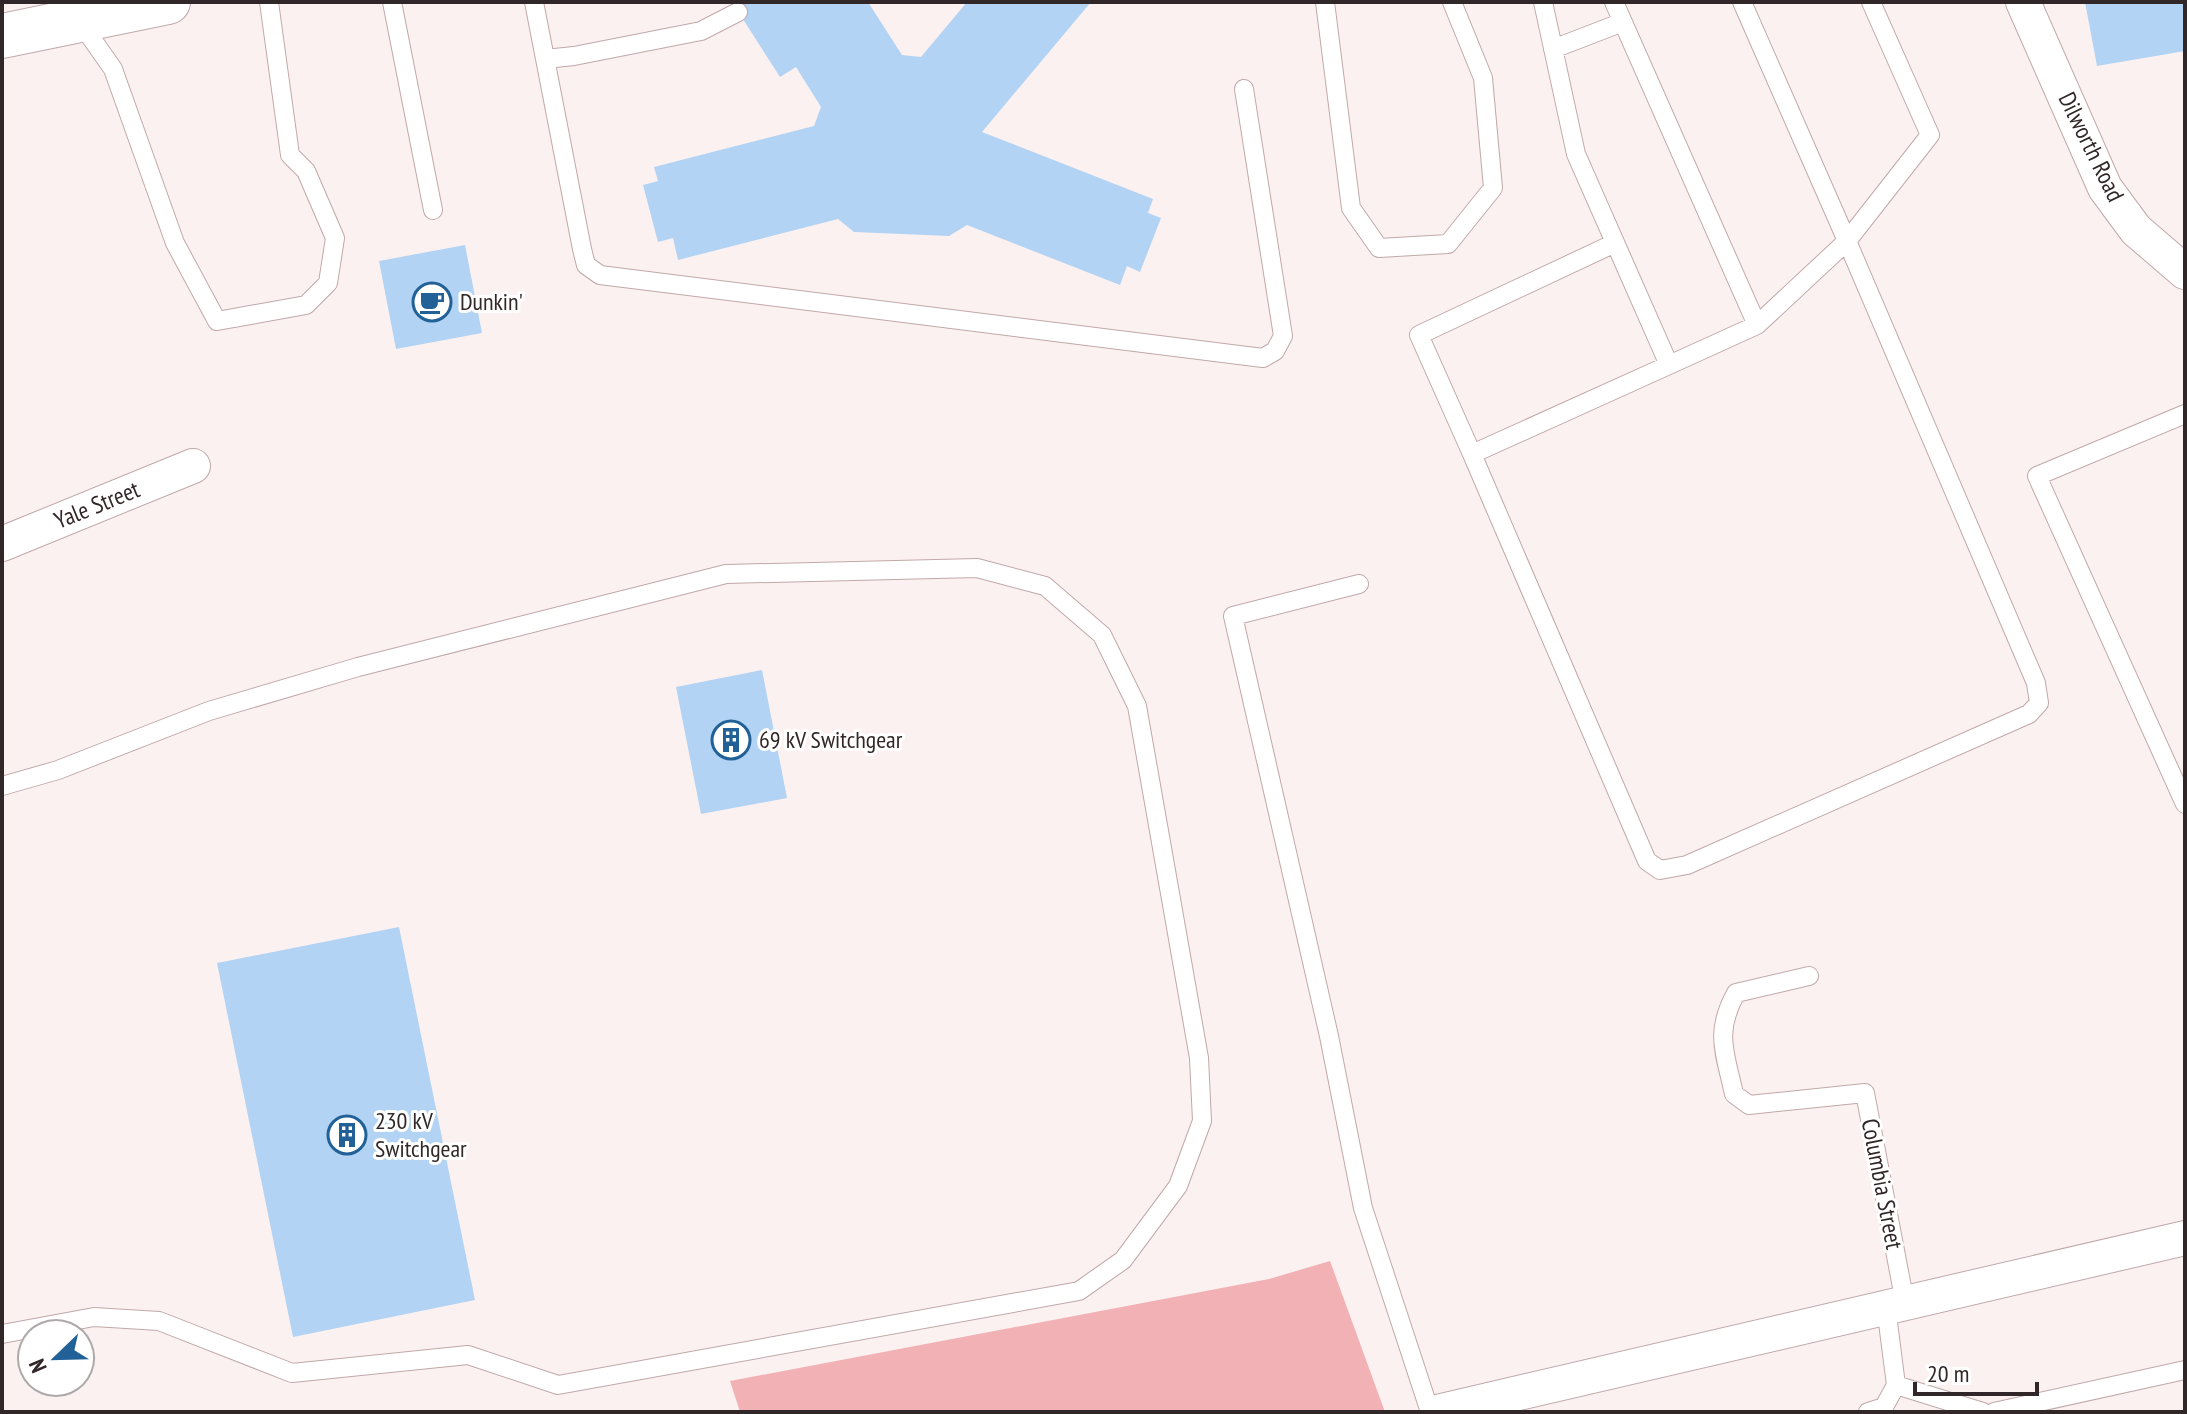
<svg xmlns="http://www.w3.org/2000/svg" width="2187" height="1414" font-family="'PT Sans Narrow',sans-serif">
  <rect width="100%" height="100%" fill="#fcf1f1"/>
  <path fill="#f2b2b5" d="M1330,1261l55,151h-645l-10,-31 539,-102z"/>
  <path fill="#b2d3f3" d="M732,2h136l34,53 19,2 46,-55h124l-109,130 171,67 -5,14 13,5 -21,54 -13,-6 -7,19 -153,-60 -18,11 -95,-4 -16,-13 -160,41 -5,-22 -15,4 -15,-57 15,-4 -4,-14 160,-41 7,-19 -25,-40 -16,10z
    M2085,2h100v49l-88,15z
    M465,245l17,88 -86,16 -17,-88z
    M762,670l25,128 -86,16 -25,-127z
    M399,927l76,373 -182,37 -76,-374z"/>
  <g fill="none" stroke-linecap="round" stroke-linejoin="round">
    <defs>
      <path id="service" d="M392,2l41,208
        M534,2l48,247 4,16 14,10 663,83 12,-7 8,-15 -39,-247
        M1325,2l26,206 28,40 69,-4 45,-56 -10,-110 -31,-76
        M1543,2l33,152 93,211 -197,89 -53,-119 196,-92
        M1614,2l143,323 -88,40
        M1742,2l105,239 -90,84
        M80,22l33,47 62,174 42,78 89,-16 22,-22 7,-45 -29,-67 -16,-16 -21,-153
        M1553,49l70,-27
        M545,59l29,-3 127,-25 37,-19
        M2185,414l-148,62 148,328
        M1472,454l175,407 13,9 27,-5 342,-151 10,-11 -3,-20 -189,-442 83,-106 -59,-133
        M1359,584l-126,32 96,420 34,172 67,204
        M2,786l56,-16 151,-59 149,-44 368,-93 251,-6 68,18 57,49 35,71 62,352 3,63 -24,65 -55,74 -44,31 -521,94 -90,-30 -176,18 -133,-52 -65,-4 -92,17
        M1809,976l-73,17c-22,40 -11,59 -2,101l15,11 116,-12 40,210
        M1896,1385l87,27
        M1868,1412l16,-5 12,-22 -10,-78
        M1994,1412l191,-42"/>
      <path id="minor" d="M2023,2l82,186 31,42 49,42
        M2,544l191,-78
        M1437,1412l748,-174"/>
      <path id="secondary" d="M2,36l166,-34"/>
    </defs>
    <use href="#service" stroke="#c1a8a9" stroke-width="20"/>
    <use href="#minor" stroke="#c1a8a9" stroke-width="36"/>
    <use href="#secondary" stroke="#c1a8a9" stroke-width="46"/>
    <use href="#service" stroke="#fff" stroke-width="18"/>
    <use href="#minor" stroke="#fff" stroke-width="34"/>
    <use href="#secondary" stroke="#fff" stroke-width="44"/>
  </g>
  <defs>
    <symbol id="cafe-ring" viewBox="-11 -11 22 22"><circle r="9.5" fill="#fff" stroke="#216197" stroke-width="1.5"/><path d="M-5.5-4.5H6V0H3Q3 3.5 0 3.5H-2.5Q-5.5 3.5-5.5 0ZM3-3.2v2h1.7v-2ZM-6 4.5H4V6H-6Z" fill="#216197"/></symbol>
    <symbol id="building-ring" viewBox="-11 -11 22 22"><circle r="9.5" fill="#fff" stroke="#216197" stroke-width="1.5"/><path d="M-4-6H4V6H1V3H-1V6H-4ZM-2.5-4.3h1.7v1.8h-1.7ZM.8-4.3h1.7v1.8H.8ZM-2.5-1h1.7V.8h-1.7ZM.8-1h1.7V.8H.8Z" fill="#216197"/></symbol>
  </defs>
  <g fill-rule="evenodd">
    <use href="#cafe-ring" x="410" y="280" width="44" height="44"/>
    <use href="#building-ring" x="709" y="718" width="44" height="44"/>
    <use href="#building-ring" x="325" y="1113" width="44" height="44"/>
  </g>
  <g text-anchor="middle" stroke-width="6" stroke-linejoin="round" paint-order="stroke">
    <g font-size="24" fill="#312728" stroke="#fff">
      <text transform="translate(2091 147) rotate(64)" y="8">Dilworth Road</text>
      <text transform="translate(97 505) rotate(-22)" y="8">Yale Street</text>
      <text transform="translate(1882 1184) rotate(79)" y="8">Columbia Street</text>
    </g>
    <g font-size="24" fill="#312728" stroke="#fff" text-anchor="start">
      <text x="460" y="310">Dunkin'</text>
      <text x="759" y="748">69 kV Switchgear</text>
      <text x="375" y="1129">230 kV<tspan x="375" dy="28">Switchgear</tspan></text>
    </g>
  </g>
  <rect width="2187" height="1414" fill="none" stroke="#312728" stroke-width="8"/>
  <g transform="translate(56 1358) rotate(247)"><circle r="38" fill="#ffffff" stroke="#ada9a9" stroke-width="2"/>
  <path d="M0-6L14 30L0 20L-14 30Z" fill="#216197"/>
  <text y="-12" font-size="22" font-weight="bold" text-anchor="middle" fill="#312728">N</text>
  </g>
  <path d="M1915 1382v12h122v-12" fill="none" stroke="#312728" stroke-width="4"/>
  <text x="1927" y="1382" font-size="24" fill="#312728" stroke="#ffffff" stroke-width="6" paint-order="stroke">20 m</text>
</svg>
